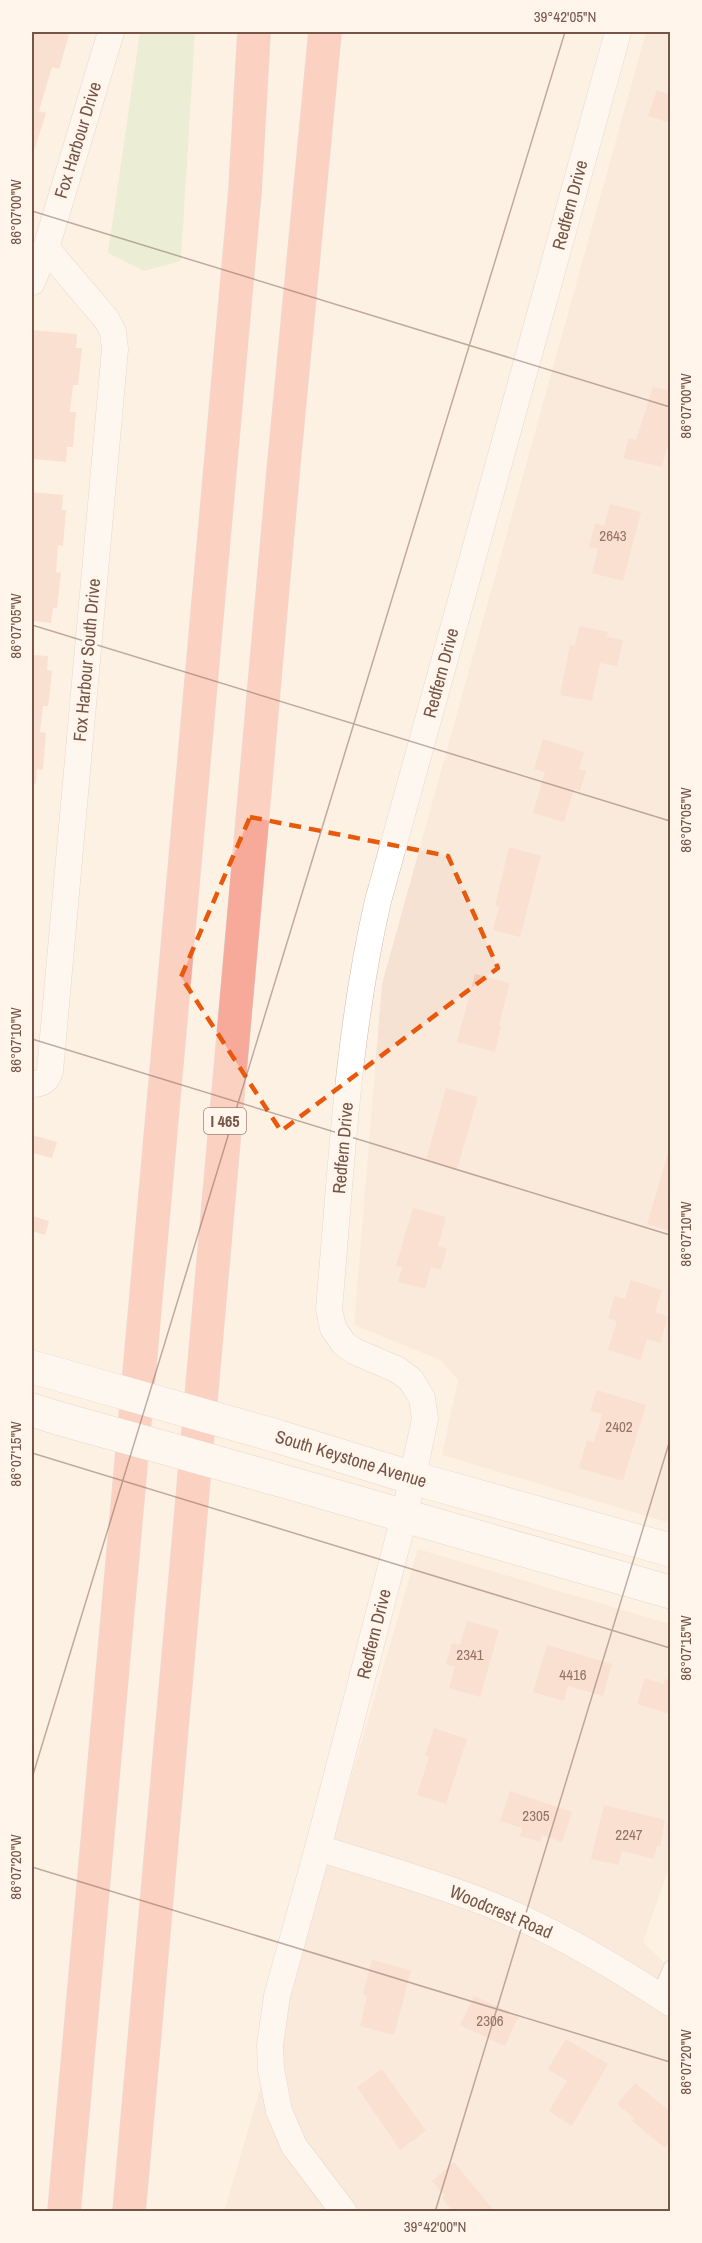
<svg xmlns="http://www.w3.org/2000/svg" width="702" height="2243" font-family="'Archivo Narrow',sans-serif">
  <rect width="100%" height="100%" fill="#fdf1e4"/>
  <path fill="#f5e2d3" d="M646,32h24v1491l-228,-68 16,-75 -18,-20 -86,-35 28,-341z
    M418,1549l252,75v241l-27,77 27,26v243l-446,1z"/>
  <path fill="#d6ebc2" d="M140,32h55l-14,229 -37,10 -36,-18z"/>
  <path fill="#f3ccbb" d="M32,32h30l7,3 -10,34 -7,-2 -13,44 7,2 -11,35 -3,-1z
    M657,90l13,5v28l-22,-7z
    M32,330l45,4 -1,14h6l-4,37h-5l-3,27h6l-3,35h-6l-1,15 -34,-3z
    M653,387l17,4v46l-8,30 -39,-9 6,-20 7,2z
    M32,492l31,3 -1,15h4l-3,36 -5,-1 -2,27 5,1 -4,35h-4l-2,15 -19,-2z
    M610,504l31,8 -18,69 -31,-8 6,-24 -9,-2 6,-24 9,3z
    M579,626l29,6 -1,5 16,3 -6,26 -17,-3 -8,38 -32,-6 10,-50 5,1z
    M32,655l16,1 -1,14 5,1 -4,35h-5l-3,26 6,1 -3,37 -6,-1 -1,15 -4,-1z
    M543,739l41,13 -5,17 7,2 -6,20 -6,-2 -10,33 -31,-9 12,-41 -11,-3z
    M509,847l32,9 -21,81 -27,-7 6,-23 -4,-1z
    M475,974l35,9 -11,42 2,1 -6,26 -38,-10z
    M446,1088l32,9 -21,72 -31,-9z
    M32,1135l25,7 -5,16 -20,-5z
    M668,1153h2v78l-23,-7z
    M413,1208l33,9 -8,29 9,3 -6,21 -10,-3 -6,22 -27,-7 4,-15 -6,-1z
    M32,1216l17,5 -4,14 -13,-4z
    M631,1280l31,10 -7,22 13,5 -8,26 -13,-4 -7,21 -32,-10 9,-29 -9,-3 7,-22 10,3z
    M597,1390l49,15 -23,76 -44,-13 8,-28 7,2 8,-28 -12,-3z
    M467,1621l32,9 -19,67 -31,-9 6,-21 -9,-3 6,-21 8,2z
    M547,1645l65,19 -9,32 -35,-10 -4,15 -31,-9z
    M645,1678l19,6 1,-5 5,1v34l-33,-10z
    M434,1728l33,11 -21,65 -29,-9 12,-38 -4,-1z
    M510,1791l62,21 -10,30 -20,-7 -2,7 -20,-6 2,-8 -22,-7z
    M604,1805l61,15 -5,27 -3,-1 -3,13 -32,-8 -4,14 -27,-6z
    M372,1960l39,10 -17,65 -34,-9 7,-30 -4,-2z
    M474,1996l45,20 -14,30 -45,-21z
    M566,2039l42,25 -36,62 -23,-15 18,-30 -19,-12z
    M382,2069l44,62 -26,19 -43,-63z
    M635,2083l35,28v30l-5,7 -33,-27 2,-3 -17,-14z
    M454,2162l41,50h-42l-11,-14 3,-2 -13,-15z"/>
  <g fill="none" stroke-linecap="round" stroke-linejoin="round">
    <defs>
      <path id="service" d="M658,1995l12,-28"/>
      <path id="minor" d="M32,282l14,-34 65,-216
        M32,1084c9,0 15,-3 18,-13l65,-722 -2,-17 -6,-12 -61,-72
        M318,1848c58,18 115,34 171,56 64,26 124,61 181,99
        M344,2212l-50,-66 -15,-35 -8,-42 -1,-24 7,-49 41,-148 86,-331 21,-98 -3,-21 -11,-18 -13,-10 -44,-19 -10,-7 -11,-16 -4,-19c12,-136 18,-274 49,-408l240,-869"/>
      <path id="secondary" d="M32,1367l32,9
        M32,1410l29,9
        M273,1435l140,43 257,72
        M269,1477l401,115"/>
      <path id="motorway" d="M64,2212l181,-2021 9,-159
        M129,2212l154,-1739 42,-441"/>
    </defs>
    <use href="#service" stroke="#d1baad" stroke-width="14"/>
    <use href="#minor" stroke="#d1baad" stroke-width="27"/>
    <use href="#secondary" stroke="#d4b9aa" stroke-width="34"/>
    <use href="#motorway" stroke="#d9cfcc" stroke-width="34"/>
    <use href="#service" stroke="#fff" stroke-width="12"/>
    <use href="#minor" stroke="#fff" stroke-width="26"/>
    <use href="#secondary" stroke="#fff" stroke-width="33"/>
    <use href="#motorway" stroke="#f8aa9a" stroke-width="33"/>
    <defs>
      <path id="secondary-bridge" d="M64,1376l209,59
        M61,1419l208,58"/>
    </defs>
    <use href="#secondary-bridge" stroke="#d4b9aa" stroke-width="34" stroke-linecap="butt"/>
    <use href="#secondary-bridge" stroke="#fff" stroke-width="33"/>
  </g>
  <path d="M0 0H702V2243H0ZM250,817l198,39 50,112 -217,163 -100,-154z" fill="#fdf1e4" fill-opacity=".55" fill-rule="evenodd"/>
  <path fill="none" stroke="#e8590c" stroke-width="4.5" stroke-dasharray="12 8" stroke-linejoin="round" d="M250,817l198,39 50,112 -217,163 -100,-154z"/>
  <path fill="none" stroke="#765549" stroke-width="1.5" stroke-opacity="0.45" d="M32,211l638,196M32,625l638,196M32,1039l638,196M32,1453l638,195M32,1778l533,-1746M32,1867l638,195M435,2212l235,-772"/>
  <g text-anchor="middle" stroke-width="6" stroke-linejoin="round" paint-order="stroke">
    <g font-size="15" fill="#957366">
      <text x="613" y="541">2643</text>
      <text x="619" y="1432">2402</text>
      <text x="470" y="1660">2341</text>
      <text x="573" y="1680">4416</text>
      <text x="536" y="1821">2305</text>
      <text x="629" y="1840">2247</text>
      <text x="490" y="2026">2306</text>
    </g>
    <rect fill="#fff5eb" stroke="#9f857a" stroke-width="1.5" x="204" y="1108" width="42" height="26" rx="4.5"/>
    <g font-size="16" font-weight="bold" fill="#765549">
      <text x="225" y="1127">I 465</text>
    </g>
    <g font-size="18" fill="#765549" stroke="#fff5eb">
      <text transform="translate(78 140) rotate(-73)" y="6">Fox Harbour Drive</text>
      <text transform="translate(570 205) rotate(-75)" y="6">Redfern Drive</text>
      <text transform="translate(87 660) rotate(-85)" y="6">Fox Harbour South Drive</text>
      <text transform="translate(441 673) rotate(-75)" y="6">Redfern Drive</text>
      <text transform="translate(343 1148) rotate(-85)" y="6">Redfern Drive</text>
      <text transform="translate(351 1459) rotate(17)" y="6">South Keystone Avenue</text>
      <text transform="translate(374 1634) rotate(-76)" y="6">Redfern Drive</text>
      <text transform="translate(501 1912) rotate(23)" y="6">Woodcrest Road</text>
    </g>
  </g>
  <rect width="702" height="2243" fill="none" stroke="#fff5eb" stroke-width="66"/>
  <rect x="33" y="33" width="636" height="2177" fill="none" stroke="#765549" stroke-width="2"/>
  <g font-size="15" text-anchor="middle" fill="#765549">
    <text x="565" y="22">39°42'05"N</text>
    <text transform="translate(16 212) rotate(-90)" y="5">86°07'00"W</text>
    <text transform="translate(686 406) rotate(-90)" y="5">86°07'00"W</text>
    <text transform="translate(16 626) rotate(-90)" y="5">86°07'05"W</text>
    <text transform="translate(686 820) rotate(-90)" y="5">86°07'05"W</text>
    <text transform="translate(16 1040) rotate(-90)" y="5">86°07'10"W</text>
    <text transform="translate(686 1234) rotate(-90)" y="5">86°07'10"W</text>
    <text transform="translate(16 1454) rotate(-90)" y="5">86°07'15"W</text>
    <text transform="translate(686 1648) rotate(-90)" y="5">86°07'15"W</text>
    <text transform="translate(16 1867) rotate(-90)" y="5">86°07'20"W</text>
    <text transform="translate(686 2062) rotate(-90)" y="5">86°07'20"W</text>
    <text x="435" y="2232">39°42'00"N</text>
  </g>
</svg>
